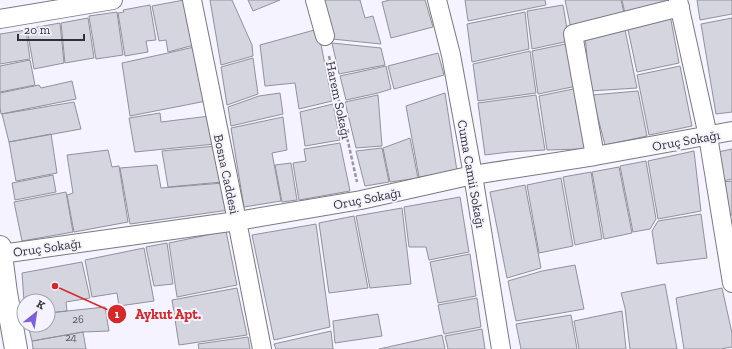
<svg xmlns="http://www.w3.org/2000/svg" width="732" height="349" font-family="'Zilla Slab',serif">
  <rect width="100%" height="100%" fill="#f4f3ff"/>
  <path fill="#d5d5e0" stroke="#91919b" d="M184,0l10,45 -26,7 -2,-12 -7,1 -7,-35z
    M210,0h22l20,45 1,11 -32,9z
    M248,0h32l-27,11z
    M323,0h37l5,18 8,-2 8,28 -49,-5z
    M390,0h35l8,27 -42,11 -9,-36z
    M465,0h80l1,5 -78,16z
    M565,0h56l4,17 -54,12z
    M622,0h44l1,7 -41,11z
    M697,0h35v14l-32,6z
    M150,5l6,35 -10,1 2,11 -23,4 -7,-43 6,-1 -1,-2z
    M563,5l6,36 -37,8 -5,-38z
    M117,12l6,43 -27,4 -7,-43z
    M525,12l4,37 -57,13 -5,-38z
    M670,15l9,48 -42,9 -10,-47z
    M88,18l6,40 -29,5 -4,-40z
    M732,18v94l-16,2 -15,-90z
    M60,23l4,40 -30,6 -7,-40z
    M624,25l13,63 -47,3 -5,-56z
    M318,29l14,72 -33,8 -4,-26 -30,3 -5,-41z
    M26,30l4,29 -30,5v-30z
    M332,43l49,5 4,17 -46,9z
    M570,43l7,43 -39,8 -6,-43z
    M194,47l12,54 -76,15 -8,-53 46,-10z
    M530,51l6,42 -58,8 -5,-37z
    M438,53l6,22 -50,14 -6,-23z
    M253,58l5,36 -31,11 -6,-38z
    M30,60l5,25 -35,7v-26z
    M386,66l5,23 -13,4 -32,7 -6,-24z
    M680,66l12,60 -43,9 -12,-60z
    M72,81l4,18 -75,15 -1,-7v-14l39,-8 2,3z
    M578,88l10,59 -8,2 -33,1 -8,-54z
    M638,91l9,45 -42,9 -13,-50z
    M280,93l3,21 -52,12 -3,-19 31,-11z
    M445,93l12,78 -38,6 -13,-71z
    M378,95l4,51 -26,2 -11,-46z
    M536,95l9,55 -36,2 -24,3 -7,-52z
    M74,102l7,27 -72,13 -7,-28z
    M333,104l7,36 -35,6 -5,-34z
    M160,113l1,9 49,-6 5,28 -80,8 -6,-34z
    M283,117l4,33 -15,3 9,48 -37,6 -13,-79z
    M51,134l6,39 -41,8 -7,-39z
    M410,138l8,40 -28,4 -7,-34z
    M340,143l10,48 -51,9 -6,-37 13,-2 -2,-12z
    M216,146l6,36 -54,5 -6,-36z
    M382,148l7,34 -24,4 -9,-35z
    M732,149v30l-9,2 -5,-29z
    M108,150l4,17 7,-1 9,56 -54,10 -7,-37 6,-2 -6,-38z
    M694,151l7,60 -43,8 -10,-58z
    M646,161l10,58 -6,10 -17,3 -13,-66z
    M291,163l6,37 -15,2 -7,-37z
    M157,165l4,23 62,-5 6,27 -99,14 -10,-56z
    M619,167l13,66 -28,6 -12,-67z
    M591,172l11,67 -27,6 -12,-68z
    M53,175l3,17 -41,8 -3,-17z
    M561,178l12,68 -34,7 -12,-68z
    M732,181v34h-3l-6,-33z
    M525,185l16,83 -34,10 -17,-86z
    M66,192l7,40 -51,9 -8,-39z
    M460,197l9,55 -40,8 -3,-13h-17l-5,-40z
    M402,208l9,76 -41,4 -14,-72z
    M701,214l6,44 -50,6 -5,-33 6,-10z
    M354,216l14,72 -39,5 -10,-70z
    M316,224l14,103 -56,13 -22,-105z
    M226,231l11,54 -60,12 -8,-54z
    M167,243l6,41 -19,2 -8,-39z
    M144,248l10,53 -35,5 -2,-13 -25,4 -7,-37z
    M470,254l6,42 -38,7 -8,-41z
    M82,262l8,36 -24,4 1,9 -19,2v-12h-24l-2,-28z
    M575,265l9,44 -68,12 -8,-40 34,-10z
    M665,284l12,65h-47l-5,-41 -4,-15z
    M237,288l10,47 -68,10 -7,-45z
    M722,288l10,45v14l-11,2h-37l-8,-51z
    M477,298l4,29 -37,7 -6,-29z
    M105,307l4,24 -26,1 -51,9 -4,-16h20v-12z
    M622,311l4,38h-47l-5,-28z
    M378,314l4,22 -47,7 -2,-22z
    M571,315l6,34h-56l-5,-25z
    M482,329l3,20h-37l-3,-13z
    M331,331l2,18h-57l-2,-5z
    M83,332l3,17h-53l-1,-8z
    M442,335l3,14h-66z
    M248,337l2,12h-51l-1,-5z"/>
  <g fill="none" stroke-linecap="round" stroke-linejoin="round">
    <defs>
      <path id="street" d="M192,0l45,221 25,128
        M315,0l10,36
        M437,0l14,55 22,120 28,174
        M678,0l30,136 24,147
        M0,19l113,-19
        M595,156l-22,-122 107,-27
        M1,254l236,-33 124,-21 112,-25 122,-19 137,-25"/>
      <path id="secondary" d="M0,247l6,46 10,56"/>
    </defs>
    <use href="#street" stroke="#7a7983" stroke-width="20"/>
    <use href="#secondary" stroke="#7a7983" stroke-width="24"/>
    <path stroke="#9998a0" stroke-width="2.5" stroke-dasharray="4 2" stroke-linecap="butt" d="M329,56l28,126"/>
    <use href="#street" stroke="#fff" stroke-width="18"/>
    <use href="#secondary" stroke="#fff" stroke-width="22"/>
  </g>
  <g text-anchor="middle" stroke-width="4" stroke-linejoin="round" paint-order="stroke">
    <g font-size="11" fill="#5a5960">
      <text x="78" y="323">26</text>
      <text x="71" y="341">24</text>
    </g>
    <g font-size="13" fill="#313035" stroke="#f4f3ff">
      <text transform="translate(339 100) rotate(78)" y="5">Harem Sokağı</text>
      <text transform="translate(686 140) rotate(-10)" y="5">Oruç Sokağı</text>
      <text transform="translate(227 174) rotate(78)" y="5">Bosna Caddesi</text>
      <text transform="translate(472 174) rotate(80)" y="5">Cuma Camii Sokağı</text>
      <text transform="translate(367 198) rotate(-11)" y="5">Oruç Sokağı</text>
      <text transform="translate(47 247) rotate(-8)" y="5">Oruç Sokağı</text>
    </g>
  </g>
  <path fill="none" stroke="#d62828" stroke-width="1.5" d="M55 286L117 314"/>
  <g fill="#d62828" stroke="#f4f3ff" stroke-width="1.5">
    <circle cx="55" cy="286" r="4"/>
    <circle cx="117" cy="314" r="10"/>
  </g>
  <g font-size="12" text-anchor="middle" font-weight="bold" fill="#fff">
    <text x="117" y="318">1</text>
  </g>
  <g font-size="14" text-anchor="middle" font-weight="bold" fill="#d62828" stroke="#f4f3ff" stroke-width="4" stroke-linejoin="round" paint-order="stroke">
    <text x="168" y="319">Aykut Apt.</text>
  </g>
  <g transform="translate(36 313) rotate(30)"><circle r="19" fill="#f4f3ff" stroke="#a6a5ae"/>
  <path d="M0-3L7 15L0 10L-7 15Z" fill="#7c60db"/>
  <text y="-6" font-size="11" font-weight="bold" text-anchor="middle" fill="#313035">K</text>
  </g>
  <path d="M18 34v6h66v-6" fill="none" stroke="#313035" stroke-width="2"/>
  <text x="24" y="34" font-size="12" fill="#313035" stroke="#f4f3ff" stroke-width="3" paint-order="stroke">20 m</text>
</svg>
